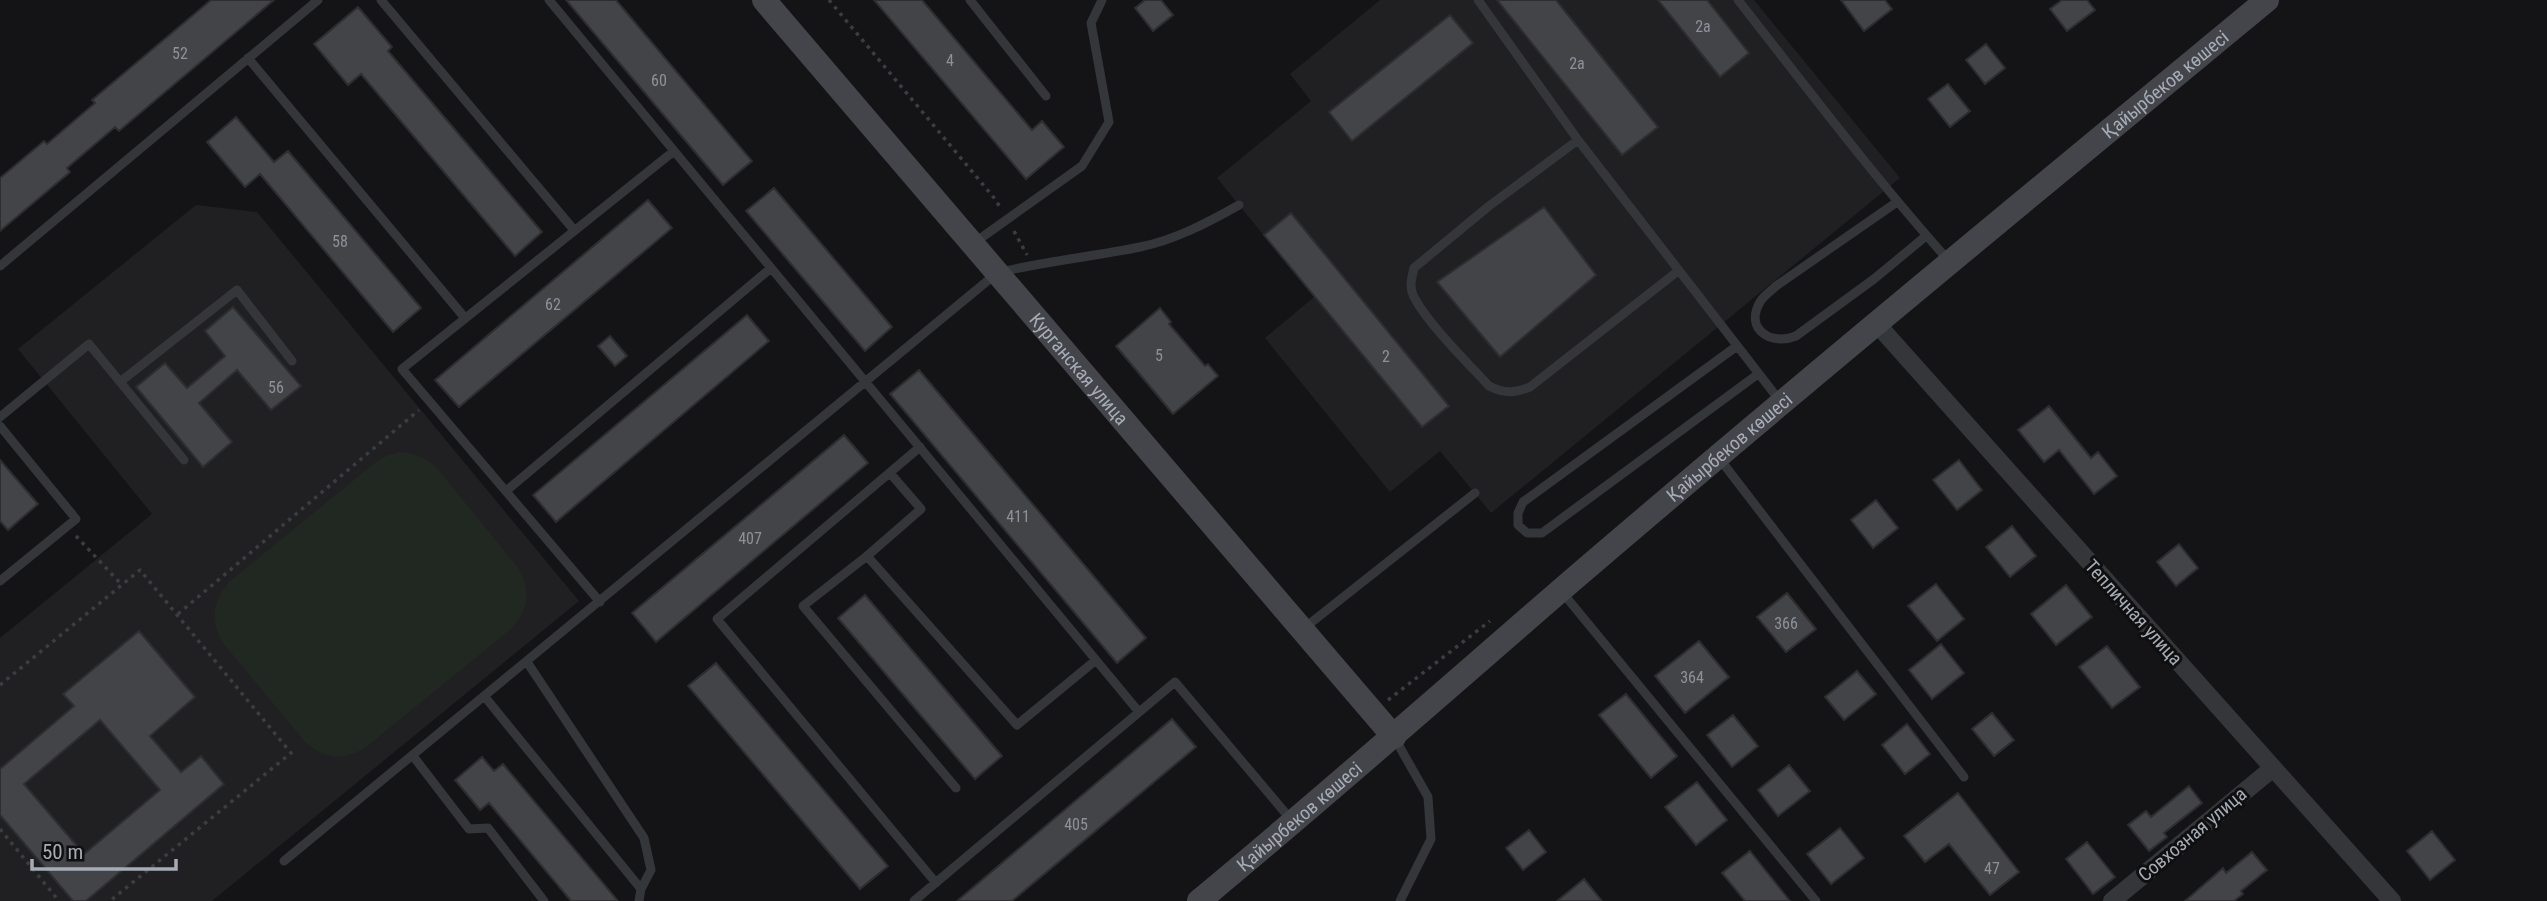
<svg xmlns="http://www.w3.org/2000/svg" width="2547" height="901" font-family="'Roboto Condensed',sans-serif">
  <rect width="100%" height="100%" fill="#141416"/>
  <path fill="#202022" d="M1380,0h374l146,178 -409,335 -51,-62 -50,41 -125,-154 49,-41 -97,-119 94,-77 -21,-27z
    M196,205l61,7 322,389 -367,300h-212v-263l152,-124 -134,-165z"/>
  <path fill="#202821" d="M401,452c15,2 24,6 36,16l81,100c13,22 11,41 -6,60l-147,120c-22,13 -41,11 -60,-6l-82,-99c-13,-22 -11,-41 6,-61l147,-120 12,-7z"/>
  <path fill="#434448" stroke="#2e2e31" stroke-width="2" fill-rule="evenodd" d="M211,0h63l-155,131 -4,-4 -48,41 3,4 -70,59v-53l44,-37 3,3 48,-41 -3,-3z
    M566,0h50l136,161 -29,24z
    M874,0h48l110,130 10,-9 22,26 -38,32z
    M1145,0h16l12,15 -20,16 -18,-23z
    M1497,0h59l102,127 -36,28z
    M1658,0h49l42,53 -29,24z
    M1841,0h44l7,9 -28,22z
    M2062,0h25l8,10 -28,21 -17,-22z
    M358,7l34,40 -4,4 154,181 -27,24 -154,-182 -13,11 -34,-41z
    M1450,15l23,28 -121,98 -23,-29z
    M1986,44l19,24 -20,16 -19,-24z
    M1948,84l22,27 -20,16 -22,-28z
    M236,117l38,45 14,-11 133,157 -28,24 -133,-158 -15,13 -38,-45z
    M774,188l118,139 -27,24 -119,-140z
    M648,200l24,28 -213,179 -24,-27z
    M1544,207l52,68 -96,82 -63,-75z
    M1291,213l158,193 -27,21 -158,-192z
    M233,307l68,79 -30,24 -34,-40 -38,33 33,39 -29,25 -67,-80 29,-24 22,25 38,-32 -20,-25z
    M1160,308l11,14 -2,2 36,42 3,-2 10,12 -45,38 -57,-68z
    M747,315l22,26 -213,181 -23,-27z
    M610,336l17,20 -12,10 -17,-20z
    M919,370l227,268 -29,25 -227,-269z
    M2049,406l42,52 7,-6 19,24 -23,18 -35,-44 -15,12 -26,-32z
    M844,435l24,28 -212,179 -24,-29z
    M0,460l38,44 -30,26 -8,-9z
    M1959,460l23,30 -25,20 -24,-30z
    M1876,500l22,28 -25,20 -22,-28z
    M2012,526l24,30 -26,21 -24,-30z
    M2179,544l19,24 -22,18 -19,-24z
    M1936,584l28,35 -27,22 -29,-35z
    M2066,585l26,32 -36,28 -25,-31z
    M1787,593l29,36 -30,23 -29,-35z
    M865,595l137,161 -27,23 -137,-161z
    M139,631l56,66 -45,39 31,36 20,-16 23,28 -138,117h-13l-73,-86v-46l74,-63 -11,-12zM100,720l60,70 -76,64 -60,-70z
    M1699,641l30,36 -44,36 -30,-37z
    M1941,644l23,29 -32,26 -23,-29z
    M2107,646l33,41 -28,21 -33,-41z
    M716,663l172,203 -28,23 -172,-203z
    M1857,671l19,23 -32,26 -19,-23z
    M1626,694l51,62 -26,22 -52,-63z
    M1992,713l22,27 -20,16 -22,-27z
    M1733,715l25,31 -26,21 -25,-32z
    M1172,719l24,28 -184,154h-55z
    M1907,724l23,30 -25,20 -23,-29z
    M482,757l12,14 9,-7 115,137h-47l-82,-98 -9,7 -25,-30z
    M1789,765l21,26 -32,25 -20,-26z
    M1697,782l30,38 -31,25 -31,-38z
    M2189,786l13,17 -38,30 3,4 -18,14 -21,-26 18,-14 5,6z
    M1958,793l61,79 -29,23 -41,-51 -24,18 -21,-26z
    M1840,828l24,30 -33,26 -24,-30z
    M1529,830l17,22 -23,18 -17,-22z
    M2432,831l23,29 -25,20 -23,-29z
    M2087,842l28,35 -22,17 -27,-35z
    M1750,851l40,50h-45l-23,-28z
    M2252,852l15,18 -26,21 2,3 -9,7h-49l38,-33 3,5z
    M1584,879l18,22h-45z"/>
  <g fill="none" stroke-linecap="round" stroke-linejoin="round">
    <path stroke="#3b3d41" stroke-width="3.5" stroke-dasharray="3.5 5" stroke-linecap="butt" d="M829,0l166,199 6,10
      M1014,231l13,24
      M76,536l46,49
      M178,614l241,-204
      M0,685l140,-115 151,183 -181,148
      M1388,700l102,-79
      M0,829l59,72"/>
    <path stroke="#35363a" stroke-width="9" d="M381,0l193,230
      M549,0l590,712
      M970,0l76,96
      M1478,0l100,140 202,261
      M1738,0c69,88 136,177 211,261
      M248,58l217,260
      M1578,140l-89,66 -75,62c-2,9 -5,18 -1,27 13,27 55,68 76,91 16,8 25,7 41,1l148,-116
      M1897,202l-121,84c-5,5 -13,10 -16,16 -16,28 12,44 36,34l78,-57 52,-43
      M974,243l108,-77 27,-44 -18,-99 11,-23
      M0,266l318,-266
      M1737,346l-214,156 -5,11v12l9,8h15l216,-159
      M120,382l117,-92 55,71
      M0,417l89,-73 95,116
      M0,426l76,93 -76,62
      M920,447l-203,172 219,264
      M1719,458l245,319
      M890,473l31,36 -54,47 150,169 79,-65
      M506,491l265,-223
      M867,556l-64,50 153,182
      M1562,592l254,309
      M600,602l-198,-233 272,-218
      M1303,629l172,-136
      M527,662l117,176 7,32 -10,19
      M485,697l156,192 -2,12
      M1394,737l34,60 3,42 -31,62
      M413,756l56,73 19,-1 56,73
      M284,861l713,-588c47,-12 96,-16 143,-26 35,-7 69,-25 99,-42
      M914,901l261,-219 118,140"/>
    <path stroke="#35363a" stroke-width="18" d="M1876,323l516,578
      M2112,901l161,-133"/>
    <g stroke="#43454a" stroke-width="24">
      <path id="s1" d="M764,0l630,737"/>
      <path id="s2" d="M1199,901c123,-102 242,-207 362,-311 233,-200 470,-395 706,-590"/>
    </g>
  </g>
  <g text-anchor="middle" stroke-width="6" stroke-linejoin="round" paint-order="stroke">
    <g font-size="16" fill="#8d929a">
      <text x="1703" y="32">2а</text>
      <text x="180" y="59">52</text>
      <text x="950" y="66">4</text>
      <text x="1577" y="69">2а</text>
      <text x="659" y="86">60</text>
      <text x="340" y="247">58</text>
      <text x="553" y="310">62</text>
      <text x="1159" y="361">5</text>
      <text x="1386" y="362">2</text>
      <text x="276" y="393">56</text>
      <text x="1018" y="522">411</text>
      <text x="750" y="544">407</text>
      <text x="1786" y="629">366</text>
      <text x="1692" y="683">364</text>
      <text x="1076" y="830">405</text>
      <text x="1992" y="874">47</text>
    </g>
    <g font-size="19" fill="#a6acb6" stroke="#0f0f10">
      <text dy="7" stroke="none"><textPath href="#s2" startOffset="1265">Қайырбеков көшесі</textPath></text>
      <text dy="7" stroke="none"><textPath href="#s1" startOffset="485">Курганская улица</textPath></text>
      <text dy="7" stroke="none"><textPath href="#s2" startOffset="698">Қайырбеков көшесі</textPath></text>
      <text transform="translate(2134 612) rotate(48)" y="7">Тепличная улица</text>
      <text dy="7" stroke="none"><textPath href="#s2" startOffset="131">Қайырбеков көшесі</textPath></text>
      <text transform="translate(2192 834) rotate(-40)" y="7">Совхозная улица</text>
    </g>
  </g>
  <path d="M32 859v10h144v-10" fill="none" stroke="#a6acb6" stroke-width="3.5"/>
  <text x="42" y="859" font-size="21" fill="#a6acb6" stroke="#0f0f10" stroke-width="5" paint-order="stroke">50 m</text>
</svg>
